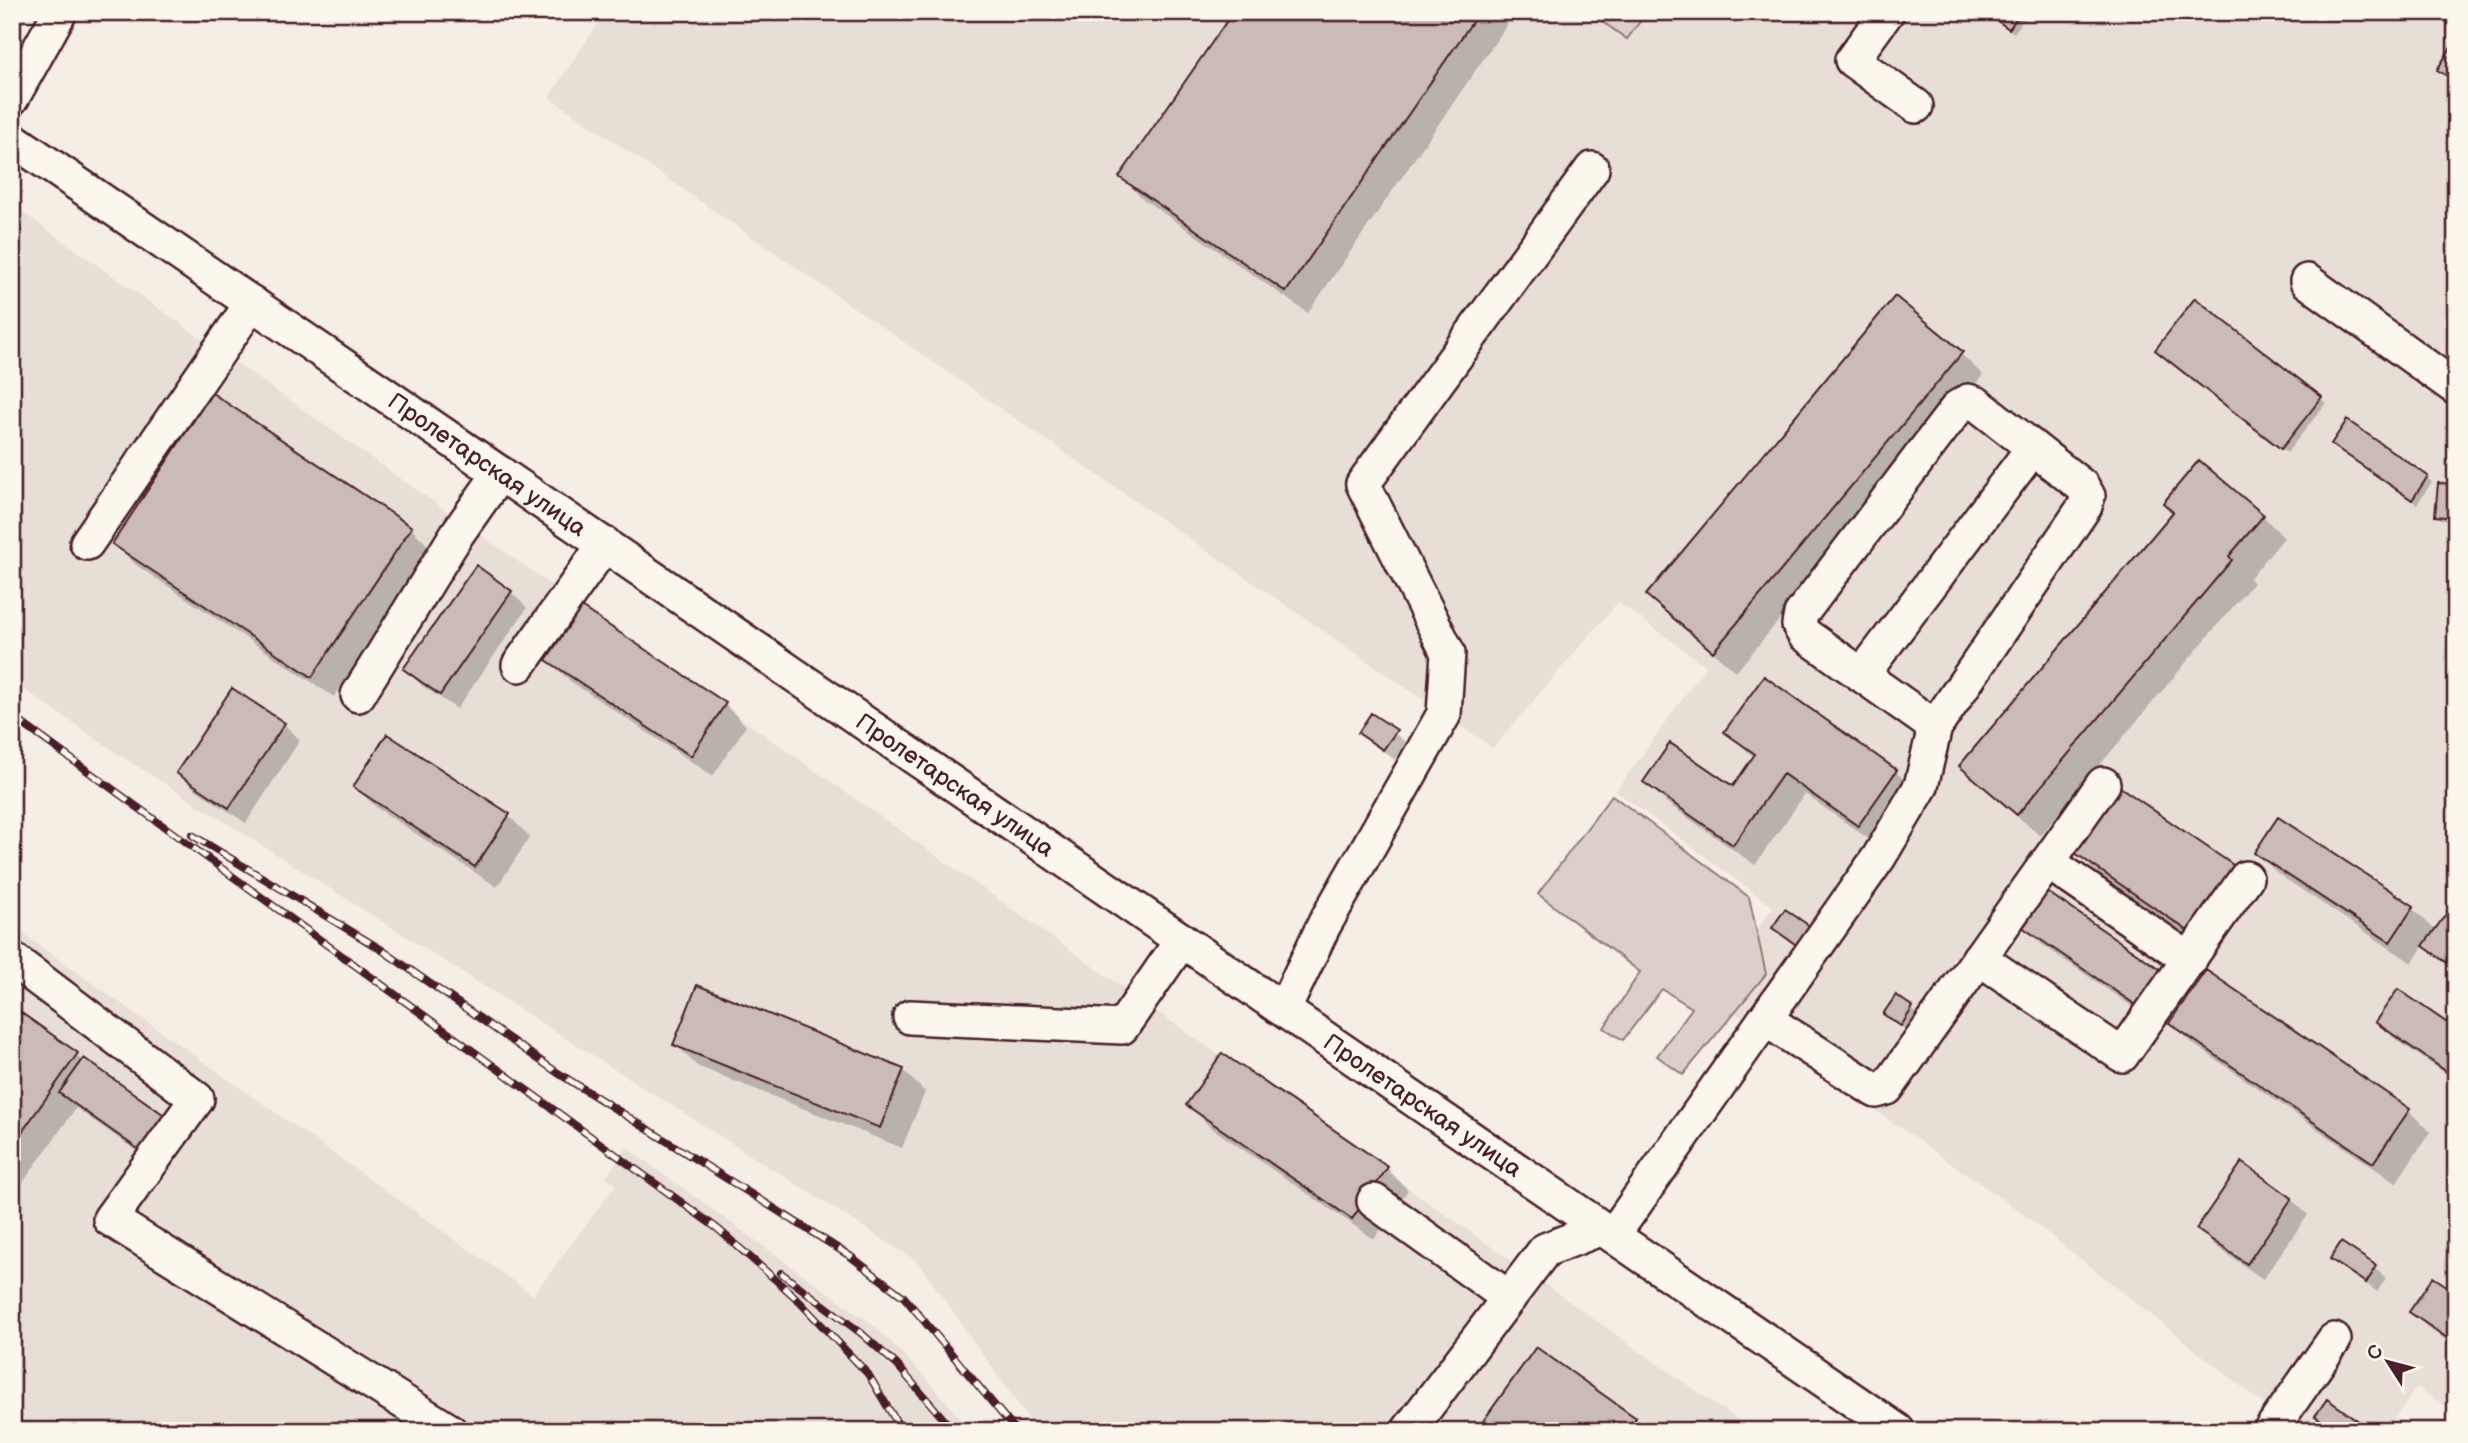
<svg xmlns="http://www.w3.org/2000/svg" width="2468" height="1443" font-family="'Balsamiq Sans',sans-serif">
  <rect width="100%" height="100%" fill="#f4eee4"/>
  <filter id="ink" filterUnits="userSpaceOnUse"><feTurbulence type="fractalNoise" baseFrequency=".0143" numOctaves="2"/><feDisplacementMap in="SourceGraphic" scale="14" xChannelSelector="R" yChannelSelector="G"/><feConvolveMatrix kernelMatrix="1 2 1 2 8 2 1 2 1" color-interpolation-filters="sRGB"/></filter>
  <g filter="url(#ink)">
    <path fill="#e7dfd6" d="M606,12h997l-3,8 27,18 20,-26h809v1401l-39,-26 -31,44h-88l-277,-219 -311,-217 63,-88 -157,-116 90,-125 -88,-64 -125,146 -944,-651z
      M12,205l1741,1226h-716l-120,-170 -796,-505 -109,-75z
      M12,926l521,369 83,-110 -10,-8 21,-29 249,179 48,49 47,55h-959z"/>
    <path fill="#dbd0c9" stroke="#92787a" stroke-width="2" d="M1603,12h44l-20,27 -27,-19z
      M1612,795l137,102 17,77 -83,101 -26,-19 35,-48 -30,-19 -39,51 -19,-12 36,-56 -102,-78z"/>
    <path fill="#0003" d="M1235,12h281l-208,301 -165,-114 -22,-22z
      M1986,12h43l-15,21z
      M2456,42v44l-17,-16z
      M2196,300l130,103 -39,50 -125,-98z
      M1961,354l22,21 -247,297 -88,-77z
      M2348,423l84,59 -15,22 -84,-60z
      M2456,486v35l-14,-1 -5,-5z
      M2263,516l21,22 -35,41 4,4 -213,253 -79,-70z
      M411,528l21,22 -98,147 -198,-132 -22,-22z
      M511,592l16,16 -70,101 -36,-24 -16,-16z
      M548,660l177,44 21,22 -33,50 -143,-95z
      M1764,679l132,93 22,21 -38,54 -75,-53 -50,71 -88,-62 -22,-21 88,7 22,-31 -28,-26z
      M1371,716l35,26 -11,18 -35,-27z
      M284,724l16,16 -54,83 -51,-34 -17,-16z
      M355,787l153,28 22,22 -33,50 -120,-79z
      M2121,790l92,163 -114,-78 -22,-22z
      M2257,852l155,56 24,23 20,-14v55l-32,-27 -12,18 -134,-89z
      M2047,894l112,131 -119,-82 -16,-16z
      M1897,998l20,15 -11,16 -16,-11z
      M12,1017l72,44 75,106 -83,-59 -57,80 -7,-5z
      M2378,1022l78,9v50l-62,-43z
      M2172,1023l237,88 21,21 -34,51 -203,-139z
      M675,1044l228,26 22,22 -23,56 -205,-82z
      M1189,1105l198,63 21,22 -34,49 -164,-112z
      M2242,1165l49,34 17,16 -45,64 -49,-34 -16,-17z
      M2332,1258l43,10 11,10 -9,14z
      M2456,1295v52l-28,-19 -16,-16z
      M1634,1419l12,12h-167z"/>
    <path fill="#cabbb6" stroke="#4a1f2b" stroke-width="2" d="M1233,12h246l-193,280 -167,-115z
      M1985,12h36l-12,17z
      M2456,39v42l-19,-11z
      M1895,296l68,56 -250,300 -67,-57z
      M2195,298l127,99 -41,52 -126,-99z
      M212,393l200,134 -100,150 -200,-133z
      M2347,420l81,56 -16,24 -81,-56z
      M2199,460l65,55 -35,41 3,4 -215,255 -58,-49 214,-254 -10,-9z
      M2438,483l18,1v34l-21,-2z
      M476,565l36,26 -72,104 -37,-26z
      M581,607l145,96 -35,53 -145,-96z
      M1764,676l133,94 -39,56 -75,-52 -50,71 -90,-63 27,-39 63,43 22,-32 -31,-22z
      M232,688l53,35 -56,85 -53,-35z
      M1371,713l26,17 -14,20 -25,-17z
      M387,734l123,80 -35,53 -122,-80z
      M2120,787l116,80 -45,66 -116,-80z
      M2278,817l136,89 -24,36 -136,-89z
      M2046,891l121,83 -24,36 -121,-83z
      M1785,909l26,18 -13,19 -26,-18z
      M2449,910l7,5v54l-33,-23z
      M2206,970l204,139 -37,54 -204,-140z
      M697,985l207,84 -24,59 -207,-83z
      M2398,989l58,40v49l-81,-56z
      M1896,995l17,12 -12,19 -18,-12z
      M16,1009l62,44 -66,93v-132z
      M1222,1053l166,114 -36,52 -166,-114z
      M84,1058l83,59 -25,35 -83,-59z
      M2242,1162l50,36 -45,66 -51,-35z
      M2341,1242l36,24 -11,17 -36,-24z
      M2433,1277l23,15v52l-47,-32z
      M1536,1347l100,71 -10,13h-150z
      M2327,1399l43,30 -2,2h-32l-21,-15z"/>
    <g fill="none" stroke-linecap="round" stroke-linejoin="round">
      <defs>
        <g id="minor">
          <path d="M1887,12l-35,48 64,46"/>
          <path d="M12,98l48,-86"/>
          <path id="s1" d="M12,139l1886,1292"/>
          <path d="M2307,281l149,107"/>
          <path d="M87,543l165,-240"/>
          <path d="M519,665l86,-121"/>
          <path d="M1862,675l171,-227"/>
          <path d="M358,695l99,-161 43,-61"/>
          <path d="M2048,862l142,98"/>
          <path d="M1979,958l143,97 124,-177"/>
          <path d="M12,959l185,140 -87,120 340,212"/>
          <path d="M1284,1009l40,-84 120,-211 4,-61 -85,-169 229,-315"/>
          <path d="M910,1017l212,10 60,-87"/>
          <path d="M1765,1019l111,72 11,-3 216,-304"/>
          <path d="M1374,1201l135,97"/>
          <path d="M1613,1235l266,-378 42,-71 14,-59 150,-221 3,-10 -6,-10 -105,-82 -9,-3 -10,6 -157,207 -2,11 5,9 131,93"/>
          <path d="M1408,1431l137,-181 57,-22"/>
          <path d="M2270,1431l64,-91"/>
        </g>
      </defs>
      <use href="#minor" stroke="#4a1f2b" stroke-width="38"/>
      <use href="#minor" stroke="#fbf7ec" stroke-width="33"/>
      <defs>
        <path id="rail" d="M12,716l706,513 76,67 74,78 34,57
          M192,835l190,115 176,123 292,183 54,41 112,134
          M781,1273l80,60 36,32 57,66"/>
      </defs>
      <use href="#rail" stroke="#4a1f2b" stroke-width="8"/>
      <use href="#rail" stroke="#fbf7ec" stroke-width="5" stroke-dasharray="16" stroke-linecap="butt"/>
    </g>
  </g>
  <g text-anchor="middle" stroke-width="6" stroke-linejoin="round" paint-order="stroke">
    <g font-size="24" fill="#4a1f2b" stroke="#fbf7ec">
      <text dy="8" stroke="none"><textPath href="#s1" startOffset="576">Пролетарская улица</textPath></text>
      <text dy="8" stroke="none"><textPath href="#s1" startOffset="1143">Пролетарская улица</textPath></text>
      <text dy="8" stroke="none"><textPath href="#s1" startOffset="1710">Пролетарская улица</textPath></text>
    </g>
  </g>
  <rect width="2468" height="1443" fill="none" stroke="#fbf7ec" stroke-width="42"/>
  <rect x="21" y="21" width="2426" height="1401" fill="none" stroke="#4a1f2b" stroke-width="2.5" filter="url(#ink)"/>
  <g transform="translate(2388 1362) rotate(306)" stroke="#fbf7ec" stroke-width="5" paint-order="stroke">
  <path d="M0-5L12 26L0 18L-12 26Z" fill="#4a1f2b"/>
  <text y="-10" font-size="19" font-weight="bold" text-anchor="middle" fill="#4a1f2b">С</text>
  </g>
</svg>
